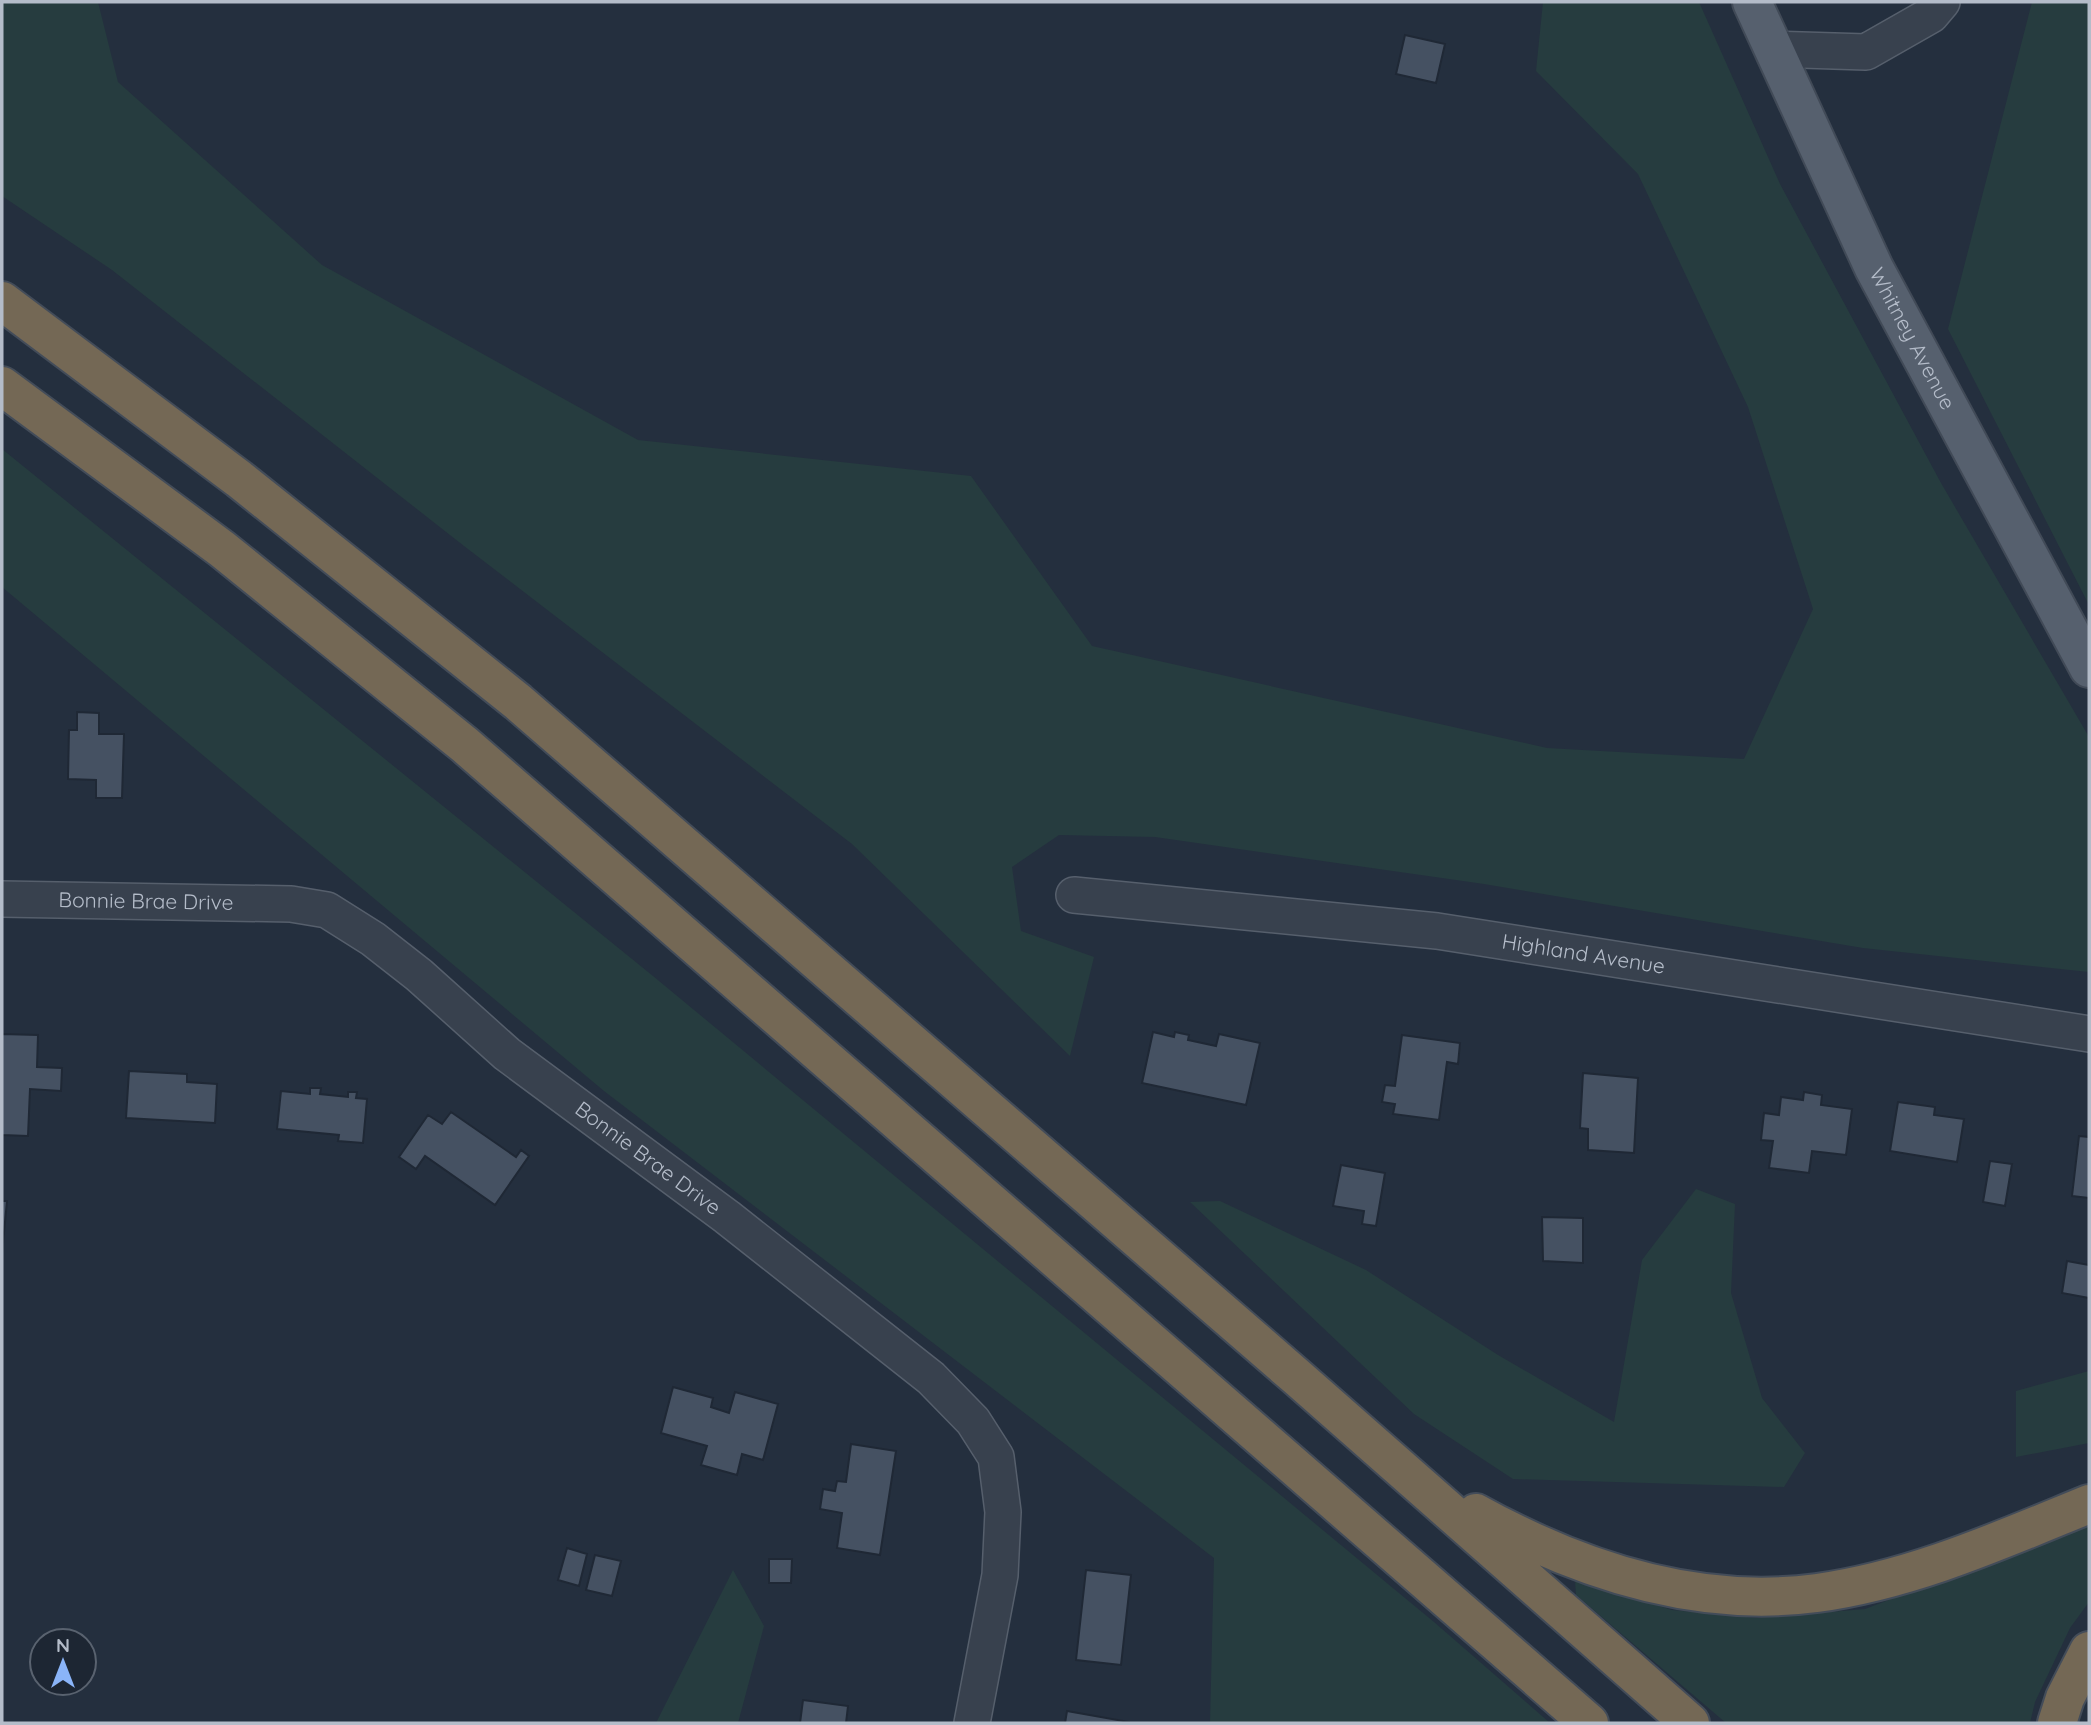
<svg xmlns="http://www.w3.org/2000/svg" width="2091" height="1725" font-family="Quicksand,sans-serif">
  <rect width="100%" height="100%" fill="#242f3e"/>
  <path fill="#263c3f" d="M2,2h96l20,80 204,183 316,175 333,36 121,170 455,102 197,11 69,-150 -65,-202 -110,-233 -102,-103 7,-69h156l81,182 161,299 148,254v235l-226,-24 -379,-64 -329,-47 -96,-2 -47,32 9,64 73,26 -24,99 -218,-212 -388,-298 -352,-276 -110,-74z
    M2032,2h57v603l-141,-276z
    M2,449l651,527 781,646 116,101h-340l4,-165 -610,-467 -602,-504z
    M1696,1189l39,15 -4,89 31,105 43,55 -21,34 -271,-8 -99,-65 -224,-212 30,-1 146,69 132,85 116,67 28,-162z
    M2089,1371v72l-73,14v-66z
    M2089,1524v78l-19,26 -35,74 -5,21h-304l-150,-128 -1,-15 97,30 85,8 108,-9z
    M733,1570l31,56 -26,97h-82z"/>
  <path fill="#455162" stroke="#1f2835" stroke-width="2" d="M1405,35l40,9 -9,39 -40,-9z
    M77,712l22,1v21h25l-2,64h-26v-18l-28,-1 1,-49h8z
    M1153,1032l21,5 1,-5 14,3 -1,5 28,6 3,-12 41,9 -14,62 -104,-22z
    M2,1034l36,1 -1,32 25,1 -1,23 -31,-2 -2,47 -26,-1z
    M1402,1035l58,8 -2,21 -11,-2 -8,58 -46,-6 2,-10 -13,-2 3,-17 10,1z
    M129,1071l58,3v8l30,2 -2,39 -89,-5z
    M1583,1073l55,5 -4,75 -46,-3v-21l-8,-1z
    M310,1088h11l-1,6 28,3v-5h9l-1,6 11,1 -4,44 -25,-2 1,-6 -62,-6 4,-38 29,3z
    M1804,1092l18,3 -1,10 31,4 -6,46 -34,-4 -3,22 -40,-5 4,-27 -12,-1 3,-27 15,2 2,-18 22,3z
    M1898,1102l37,5 -1,8 30,4 -7,43 -67,-11z
    M451,1112l65,45 5,-7 8,6 -34,49 -70,-49 -9,13 -17,-12 29,-42 14,9z
    M2079,1136l10,1v61l-17,-2z
    M1990,1161l22,3 -7,42 -22,-4z
    M1341,1165l44,8 -9,53 -14,-2 2,-13 -31,-5z
    M2,1201h5l-5,52z
    M1542,1217l41,1v45l-40,-2z
    M2067,1261l22,4v33l-27,-5z
    M673,1387l40,11 -2,9 18,6 6,-21 43,12 -15,56 -21,-6 -5,21 -36,-10 6,-19 -46,-13z
    M851,1444l45,7 -16,104 -43,-7 5,-35 -22,-4 3,-20 12,2 2,-10 9,1z
    M567,1548l20,6 -8,32 -21,-6z
    M595,1555l26,6 -9,35 -26,-6z
    M769,1559h23l-1,24h-22z
    M1086,1570l45,5 -10,90 -45,-5z
    M803,1700l45,6 -2,17h-46z
    M1067,1711l62,11v1h-64z"/>
  <g fill="none" stroke-linecap="round" stroke-linejoin="round">
    <defs>
      <g id="minor">
        <path d="M1773,49l93,3 65,-37 11,-13"/>
        <path id="s1" d="M1074,895l363,36 652,103"/>
        <path id="s2" d="M2,899l289,5 36,6 46,29 46,36 88,79 220,163 204,161 42,43 23,36 7,55 -3,63 -28,148"/>
      </g>
      <g id="major">
        <path id="s3" d="M1752,2l122,266 215,400"/>
      </g>
      <path id="highway" d="M2,301l237,178 279,223 780,676 392,345
        M2,386l220,163 243,196 1124,978
        M1476,1513c103,57 221,96 341,80 95,-13 184,-53 272,-89
        M2057,1723l8,-25 24,-47"/>
    </defs>
    <use href="#minor" stroke="#565f6c" stroke-width="38"/>
    <use href="#major" stroke="#414a57" stroke-width="42"/>
    <use href="#highway" stroke="#434c59" stroke-width="42"/>
    <use href="#minor" stroke="#38414e" stroke-width="35"/>
    <use href="#major" stroke="#56606e" stroke-width="38"/>
    <use href="#highway" stroke="#746855" stroke-width="38"/>
  </g>
  <g text-anchor="middle" stroke-width="7" stroke-linejoin="round" paint-order="stroke">
    <g font-size="21" fill="#b4bcc9" stroke="#1d2633">
      <text dy="7" stroke="none"><textPath href="#s3" startOffset="373">Whitney Avenue</textPath></text>
      <text dy="7" stroke="none"><textPath href="#s2" startOffset="144">Bonnie Brae Drive</textPath></text>
      <text dy="7" stroke="none"><textPath href="#s1" startOffset="513">Highland Avenue</textPath></text>
      <text dy="7" stroke="none"><textPath href="#s2" startOffset="732">Bonnie Brae Drive</textPath></text>
    </g>
  </g>
  <rect width="2091" height="1725" fill="none" stroke="#b4bcc9" stroke-width="7"/>
  <g transform="translate(63 1662)"><circle r="33" fill="#1d2633" stroke="#59626f" stroke-width="2"/>
  <path d="M0-5L12 26L0 18L-12 26Z" fill="#8ab4f8"/>
  <text y="-10" font-size="19" font-weight="bold" text-anchor="middle" fill="#b4bcc9">N</text>
  </g>
</svg>
